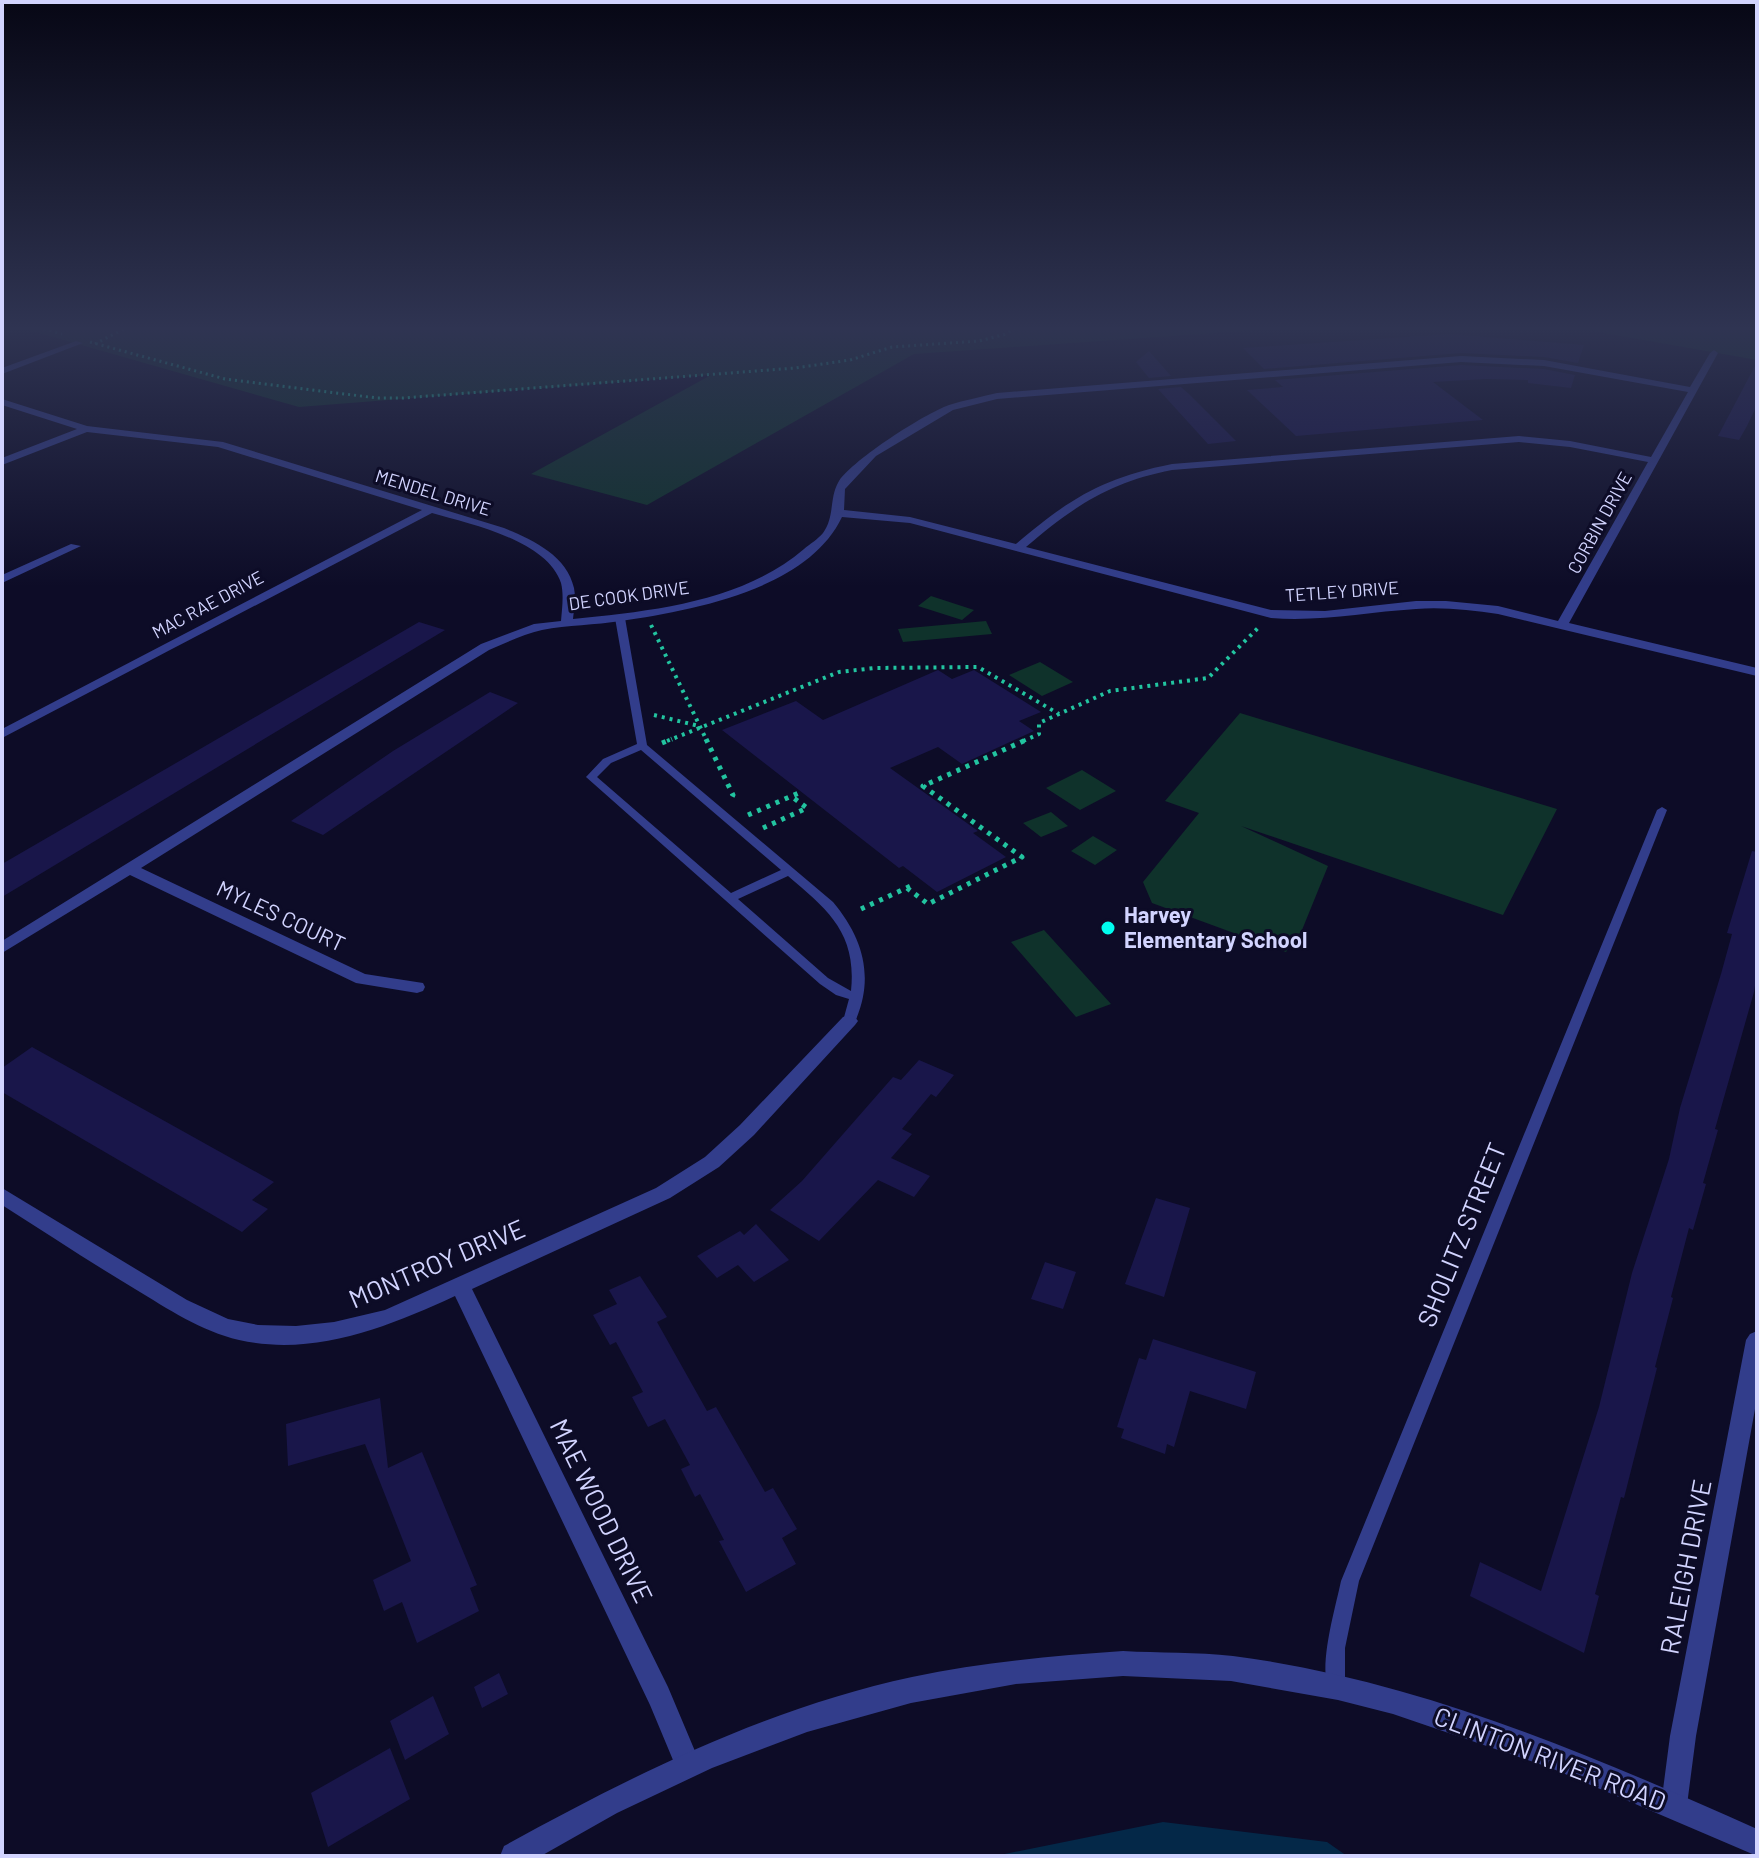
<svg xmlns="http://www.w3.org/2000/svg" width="1759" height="1858" font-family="Barlow,sans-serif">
  <rect width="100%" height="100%" fill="#0d0c27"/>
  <path fill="#0f322b" d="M18,327h1283l-387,27 -267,151 -116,-31 180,-99 -412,32z
    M1570,327h187v33z
    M931,596l43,14 -12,10 -44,-14z
    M986,621l6,13 -89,8 -5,-13z
    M1040,662l33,20 -31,14 -33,-21z
    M1240,713l317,96 -54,106 -262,-89 87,40 -26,64 -16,22 -134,-49 -9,-21 56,-69 -34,-12z
    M1082,770l34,21 -36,19 -34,-22z
    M1051,812l17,14 -27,11 -18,-14z
    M1093,836l24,14 -22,15 -24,-14z
    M1044,930l67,74 -35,13 -65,-75z"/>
  <path fill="#042848" d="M1163,1822l164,20 20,14h-352z"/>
  <path fill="#19164a" d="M1450,334l134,11 -6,18 -34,-6 -83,-4 -197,16 -21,-21z
    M1149,351l22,25 -22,2 -13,-16z
    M1757,362v43l-10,21 -8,14 -21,-4z
    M1461,365l83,4 31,6 -4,13 -43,-5v-3l-42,-1 -53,3 50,38 -187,16 -49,-46 36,-3 -8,-7z
    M1181,387l8,7 47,47 -28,3 -50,-55z
    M419,622l26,8 -443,267v-33z
    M938,670l14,9 22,-9 67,42 -22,9 15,10 -72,33 -24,-17 -48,21 88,63 -5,2 33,24 -69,35 -34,-26 -4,2 -177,-138 74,-29 27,19z
    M490,692l28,11 -195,132 -32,-14 102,-70z
    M1752,851l5,1v122l-3,18 -39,137 3,1 -15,53 3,1 -13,46 -4,-2 -18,69 2,1 -18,69 2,1 -33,130 -3,-1 -26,97 4,2 -15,57 -114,-57 10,-34 61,29 58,-184 33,-134 37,-114 11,-51 41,-134 11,-40 -5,-1z
    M32,1047l242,135 -22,18 16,9 -26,23 -240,-140v-24z
    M919,1060l35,15 -18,22 -5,-3 -29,35 10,5 -21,24 39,18 -16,21 -36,-17 -59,61 -49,-31 32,-29 91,-104 8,3z
    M1156,1198l34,10 -26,89 -39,-13z
    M756,1224l33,36 -35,22 -16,-17 -21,13 -20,-22 43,-25 4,4z
    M1045,1262l31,10 -13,37 -32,-10z
    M640,1276l27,41 -10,5 50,89 9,-4 49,85 8,-4 24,41 -15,9 14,26 -50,28 -27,-51 5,-1 -24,-46 -5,3 -14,-28 9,-4 -25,-46 -17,8 -16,-30 11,-5 -27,-50 -6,3 -17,-30 24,-11 -8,-14z
    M1153,1339l103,33 -10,37 -56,-18 -16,56 -7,-3 -2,10 -44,-16 3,-9 -7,-2 22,-69 7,2z
    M380,1398l8,70 34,-16 55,133 -7,3 9,23 -62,32 -15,-41 -18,9 -11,-31 38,-19 -46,-117 -77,22 -2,-42z
    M499,1673l9,21 -26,14 -8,-21z
    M433,1696l16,38 -44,26 -15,-39z
    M390,1748l20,51 -82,48 -17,-54z"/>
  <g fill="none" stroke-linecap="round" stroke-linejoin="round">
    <path stroke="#22c4a0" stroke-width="3" stroke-dasharray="2 4" stroke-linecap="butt" d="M38,327l24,7
      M90,342l135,37 152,19h26l392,-30 55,-8 42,-13 87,-6 27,-7 10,-7
      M95,344l32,-17"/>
    <path stroke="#22c4a0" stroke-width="4" stroke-dasharray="3 5" stroke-linecap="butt" d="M651,625l56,116
      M654,715l45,11
      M667,741l172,-69 36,-4 103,-1 81,47
      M1023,741l16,-7v-11l71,-32 98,-13 51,-51"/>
    <path stroke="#22c4a0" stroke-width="5" stroke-dasharray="4 6" stroke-linecap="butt" d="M706,739l27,56 -3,6
      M662,743l10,-4
      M748,815l53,-23
      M763,828l44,-20 -16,-12
      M907,888l21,16 94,-47 -99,-71 105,-47
      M861,909l54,-25"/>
    <path fill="#323d8b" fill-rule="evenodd" d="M620,615l5,3 22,127 186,157c31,37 42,77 21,122h-10l-1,-3 6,-22 -13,-4 -16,-11 -234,-207 17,-18 34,-15 -22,-126zM641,750l140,120 -50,23 -134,-116 14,-14zM788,876c40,34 69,57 63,115l-23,-13 -90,-79z
      M1662,807l5,3 -308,771 -14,67v38l-2,7 -7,2 -7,-2c-11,-28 6,-83 12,-112l316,-771z"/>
    <path fill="#323d8b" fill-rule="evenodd" d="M76,341l7,2 -81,31v-6z
      M1714,350l4,3 -149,270 188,45v8l-259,-62c-27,-4 -55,-7 -82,-5 -49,3 -96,13 -145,9l-361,-95 -68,-6c-35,73 -149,93 -221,104 -26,4 -53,4 -79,9 -18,4 -36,13 -53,20l-348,218 224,106 58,9 2,4 -2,4 -6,2 -61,-10 -226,-108 -128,78v-12l479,-297 53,-20 27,-3c1,-12 3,-26 0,-38 -14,-43 -91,-59 -129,-70l-430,225v-9l420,-219 -204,-63 -131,-15 -85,33v-7l75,-29 -75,-24v-6l85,27 136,16 281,86c27,11 63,27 70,60 2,10 0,21 -1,31 79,-8 169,-17 231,-70 6,-5 14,-10 19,-16 12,-16 6,-36 16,-52 15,-22 85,-67 110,-76 16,-5 32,-8 48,-12l464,-37 83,4 146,27 20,-34zM1461,362l83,4 144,26 -37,65 -81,-16 -51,-5 -347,28c-70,14 -103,35 -156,80l-106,-27 -66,-7 1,-21 31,-33 77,-46 44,-11zM1519,442l51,5 78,15 -90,159 -60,-15 -52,-5h-30l-91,10 -54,-1 -245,-63c48,-41 84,-65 146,-77z
      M71,544l10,2 -79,37v-8z
      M849,1015l6,2 3,4 -3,4 -101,110 -35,32 -49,31 -198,91 196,398 32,76 -4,9 -9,4 -9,-4 -28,-67 -195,-409c-67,31 -141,61 -216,44 -38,-9 -71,-31 -104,-51 -45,-27 -89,-56 -133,-84v-17l185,112 41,19 30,6 38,1 38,-4 51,-12 271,-122 49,-31 35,-32 103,-108z
      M1757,1331v67l-61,338 -9,69 -4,9 -9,4 -9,-4 -4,-9 9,-69 76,-396 4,-6z"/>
    <path fill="#323d8b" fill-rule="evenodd" d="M1123,1651c36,2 74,1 110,5 184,24 356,98 524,173v27l-206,-88 -158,-54 -55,-14 -107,-19 -108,-5 -107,8 -105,19 -104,29 -95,36 -95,45 -76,43h-41l4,-10c129,-71 263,-138 408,-169 70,-15 140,-21 211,-26z"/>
  </g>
  <linearGradient id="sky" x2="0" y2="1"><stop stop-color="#070715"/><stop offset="0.56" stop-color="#2f3452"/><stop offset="1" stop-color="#2f3452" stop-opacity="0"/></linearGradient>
  <rect width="1759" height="587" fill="url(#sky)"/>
  <circle fill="#00fdef" stroke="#0d0c27" stroke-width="3" cx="1108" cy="928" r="8"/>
  <g text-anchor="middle" stroke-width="6" stroke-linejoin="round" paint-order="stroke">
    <g font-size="18" fill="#d2d4ff" stroke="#0d0c27">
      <text transform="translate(433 493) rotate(17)" y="6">MENDEL DRIVE</text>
      <text transform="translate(1600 523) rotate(-61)" y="6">CORBIN DRIVE</text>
      <text transform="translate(1342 592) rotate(-4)" y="6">TETLEY DRIVE</text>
      <text transform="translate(629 596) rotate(-8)" y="6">DE COOK DRIVE</text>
      <text transform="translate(208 605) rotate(-28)" y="6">MAC RAE DRIVE</text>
    </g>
    <g font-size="22" font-weight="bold" fill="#d2d4ff" stroke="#0d0c27" text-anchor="start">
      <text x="1124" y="923">Harvey<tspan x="1124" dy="25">Elementary School</tspan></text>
    </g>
    <g font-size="22" fill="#d2d4ff" stroke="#0d0c27">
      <text transform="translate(281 916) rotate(25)" y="8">MYLES COURT</text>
    </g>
    <g font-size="26" fill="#d2d4ff" stroke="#0d0c27">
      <text transform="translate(1462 1235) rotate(-68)" y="9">SHOLITZ STREET</text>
      <text transform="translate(437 1264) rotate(-23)" y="9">MONTROY DRIVE</text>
      <text transform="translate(601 1511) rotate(64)" y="9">MAE WOOD DRIVE</text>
      <text transform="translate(1686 1567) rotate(-79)" y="9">RALEIGH DRIVE</text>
      <text transform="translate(1550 1759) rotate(21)" y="9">CLINTON RIVER ROAD</text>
    </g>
  </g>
  <rect width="1759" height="1858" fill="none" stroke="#d2d4ff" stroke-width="8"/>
</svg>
